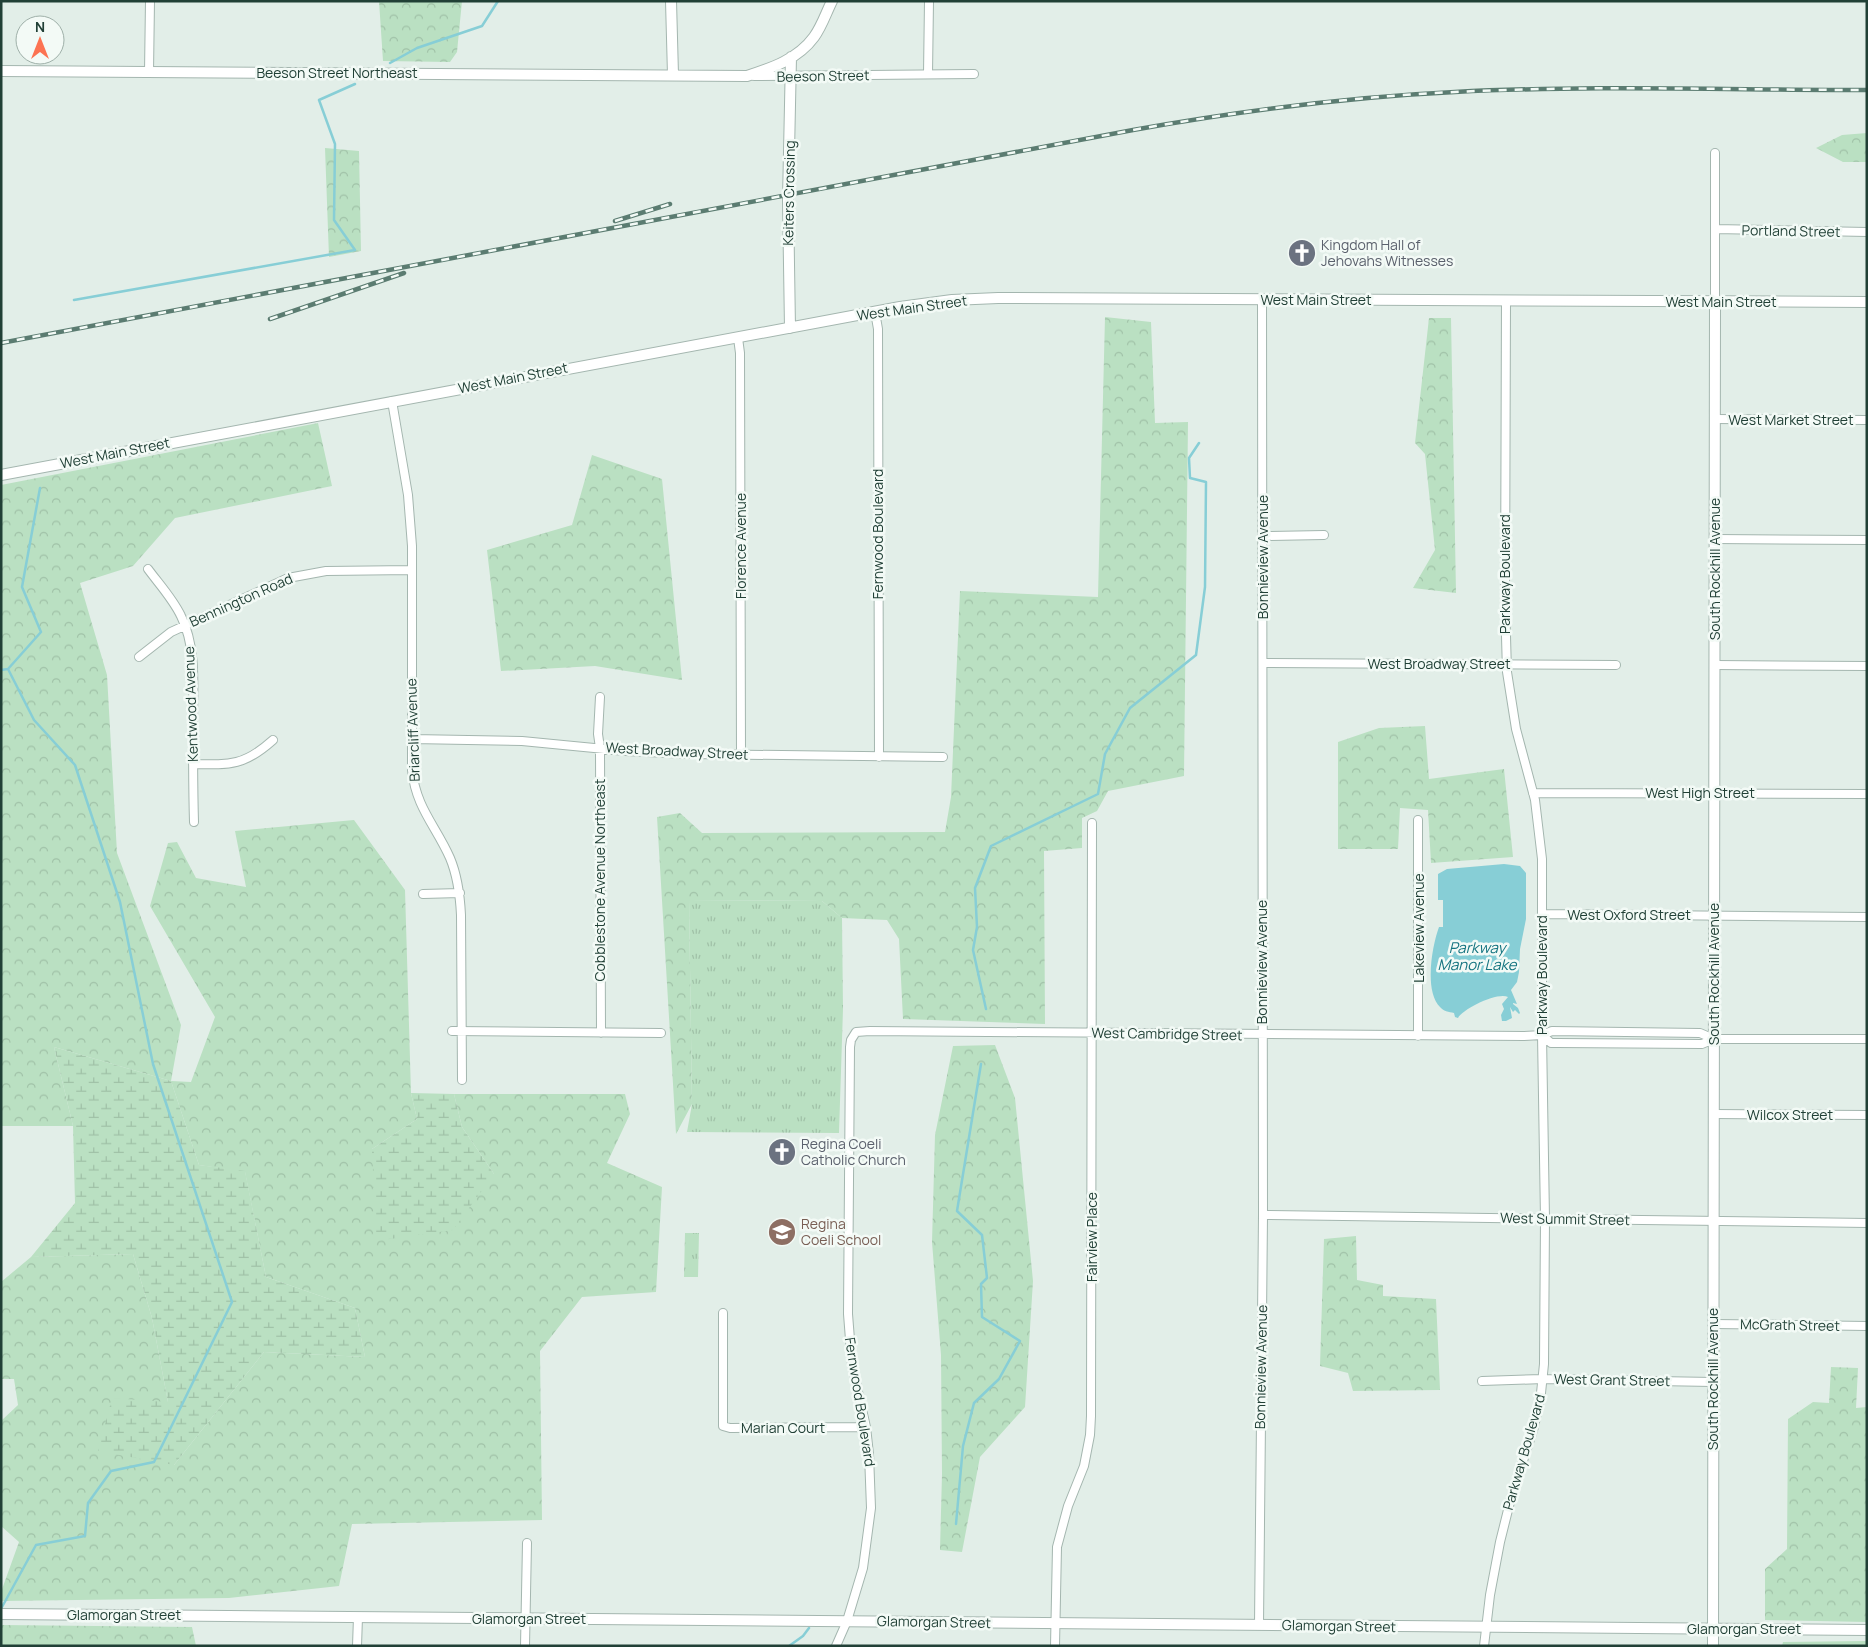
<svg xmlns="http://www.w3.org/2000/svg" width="1868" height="1647" font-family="Manrope,sans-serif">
  <defs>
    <pattern id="grass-tufts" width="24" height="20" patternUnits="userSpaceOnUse" patternTransform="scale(1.25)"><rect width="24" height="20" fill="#bae0c2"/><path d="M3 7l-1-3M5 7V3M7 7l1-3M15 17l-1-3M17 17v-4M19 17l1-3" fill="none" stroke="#a0c1a7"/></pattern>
    <pattern id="forest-crowns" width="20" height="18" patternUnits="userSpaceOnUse" patternTransform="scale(1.25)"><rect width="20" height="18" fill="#bae0c2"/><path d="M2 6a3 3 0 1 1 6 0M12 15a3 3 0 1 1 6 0" fill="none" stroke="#a0c1a7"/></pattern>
    <pattern id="wetland-marsh" width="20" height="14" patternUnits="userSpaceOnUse" patternTransform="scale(1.25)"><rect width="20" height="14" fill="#bae0c2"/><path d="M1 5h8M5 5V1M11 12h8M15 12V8" fill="none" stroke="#a0c1a7"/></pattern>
  </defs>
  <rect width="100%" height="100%" fill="#e2eee8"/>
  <path fill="url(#grass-tufts)" d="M689,900l133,1 20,17 1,91 -4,124 -152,-1 5,-28z
    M685,1233h14l-1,44h-14z"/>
  <path fill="url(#forest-crowns)" d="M379,1h83l-5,51 -7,10 -67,-1z
    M1867,133v29h-24l-27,-14 26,-13z
    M325,148l34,3 2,100 -32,6z
    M1105,317l46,5 4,101 33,-1 -4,354 -76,15 -11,20 -15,7v30l-38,3 1,173 -142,-5 -4,-80 -12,-19 -45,-2 -20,-17 -133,-1 3,204 -16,30 -19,-317 23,-4 22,20 243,-1 6,-35 9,-206 138,6z
    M1429,318h22l5,275 -43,-5 22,-38 -10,-96 -10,-11z
    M318,423l14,63 -157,32 -42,48 -53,17 27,92 10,178 64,172 -10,56 20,1 24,-65 -65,-111 18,-63 9,-1 19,36 50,9 -11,-56 119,-11 51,70 6,203 6,26 -45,30 122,25 -32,-47 -8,-33h171l5,20 -23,49 55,24 -6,105 -74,5 -42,54 2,169 -190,4 -13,62 -110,12 -228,3v-9l18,-50 -18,-16v-105l17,-16 -4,-26h-13v-97l30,-25 102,-3 19,64 16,84 6,63 90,-113 101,5 -10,-49 -89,-31 -21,-105 -46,-7 -28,-84 -117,-34 19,79h-72v-641z
    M592,455l70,24 20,201 -87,-14 -94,5 -14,-121 85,-25z
    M1425,726l4,53 75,-10 9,88 -82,6 -3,-53 -28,-2 -2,41h-60v-107l41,-14z
    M995,1045l20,53 18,183 -8,126 -45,50 -18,95 -22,-2 2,-76 -1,-119 -9,-113 3,-107 18,-89z
    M1356,1236l1,44 26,5v11l53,3 4,91 -87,1 -5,-18 -28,-7 4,-127z
    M1831,1367l27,1 -2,40 11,-1v215l-102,-2v-51l22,-20 1,-130 25,-17 16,1z
    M1,1625l191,2 4,19h-195z
    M1867,1641v5h-85l1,-4z"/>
  <path fill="url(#wetland-marsh)" d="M54,1047l117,34 28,84 46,6 21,106 89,31 10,49 -101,-5 -90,113 -76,-14 14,-53 56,4 -16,-84 -19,-64 -102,3 44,-54 -2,-77z
    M411,1093l43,1 8,33 32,47 -41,56 -77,11 -4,-92 45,-30z"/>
  <path fill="#87ced6" d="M1504,864l16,2 6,7v46l-6,30 -1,23 -2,10 -6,8 6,14 -4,-1v1l5,4 2,5 -1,1 -4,-4 -2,2 -3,-5 2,11 -6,3h-4l-1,-6 3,-6 -2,-5 6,-7c-11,-5 -45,12 -50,21l-3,-1 -1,-4c-5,-1 -11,-2 -14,-6 -16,-16 -8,-61 -1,-80h4v-27h-5v-26l9,-5z"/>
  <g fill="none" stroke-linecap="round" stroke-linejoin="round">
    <path stroke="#87ced6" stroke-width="2.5" d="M390,63l27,-15 65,-22 16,-25
      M74,300l281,-50 -21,-30 1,-76 -16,-44 36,-16
      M1,670l7,-1 33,-37 -19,-45 18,-99
      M986,1009l-13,-59 4,-23 -2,-39 16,-42 107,-52 7,-40 25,-46 66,-53 9,-68 1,-105 -16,-4 -1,-20 10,-15
      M956,1524l7,-78 11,-43 25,-24 21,-38 -38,-24 -1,-33 6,-6 -5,-43 -25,-24 24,-147
      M2,1607l34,-62 49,-9 3,-33 23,-32 43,-9 78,-160 -79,-238 -33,-162 -45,-137 -41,-45 -26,-51
      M789,1646l14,-10 6,-8"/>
    <defs>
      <path id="minor" d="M149,72l1,-71
        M928,74l1,-73
        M754,76l220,-2
        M1715,153v149
        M1715,229l152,3
        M875,312l3,17 1,428
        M738,338l2,15 1,402
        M392,401l16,94 4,51v224c4,38 24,56 38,88 8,19 10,37 11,57l1,165
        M1715,419l152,1
        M1263,536l61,-1
        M1715,539l152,1
        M148,569c11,15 25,30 33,47 16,32 12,72 12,106 0,33 0,67 1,100
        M139,657l32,-25 117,-54 38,-7 86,-1
        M1263,663l353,2
        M1715,665l152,1
        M600,697l-2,37 2,14 1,285
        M412,739l110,2 103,10 65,3 253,3
        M193,764c37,1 51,2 80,-24
        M1533,793l334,1
        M1418,820v216
        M423,894l37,-1
        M1542,914l325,3
        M452,1031l209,2
        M1542,1035l9,8h6l145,1 12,-5
        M1714,1114l153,1
        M1263,1215l604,8
        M723,1313v113l7,2 136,-1
        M1713,1324l154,2
        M1482,1381l61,-2 170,3
        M1259,1625l4,-410 -1,-916
        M357,1646l1,-29
        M525,1646l2,-103
        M836,1646l11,-25 16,-53 8,-60 -2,-54 -3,-27 -14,-62 -4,-51 2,-267 1,-7 5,-8 14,-1 654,5 18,-1 10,-4 148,2 14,6h153
        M1055,1646l2,-99 11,-41 16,-40 6,-31 1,-19 1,-593
        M1484,1646l6,-51 10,-53 11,-44 23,-71 7,-34 3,-29 1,-145 -3,-184v-176l-7,-59 -19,-71 -9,-57 -2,-71 1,-301"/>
      <path id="tertiary" d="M671,1l2,74
        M1,71l746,5c25,-8 51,-17 67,-39 8,-11 12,-24 18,-36
        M790,328l-2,-128 3,-143
        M1,475l899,-168 52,-7 46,-2 869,4
        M1,1614l1866,16
        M1713,1646l2,-1344"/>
    </defs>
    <use href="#minor" stroke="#a4b6af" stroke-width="10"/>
    <use href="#tertiary" stroke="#a4b6af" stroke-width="12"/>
    <use href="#minor" stroke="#fff" stroke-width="8"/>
    <use href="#tertiary" stroke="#fff" stroke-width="10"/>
    <defs>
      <path id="rail" d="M615,221l55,-17
        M270,319l134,-46
        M1,343l1132,-213c107,-19 214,-33 322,-38 137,-7 275,-2 412,-2"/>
    </defs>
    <use href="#rail" stroke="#5b7c71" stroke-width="4.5"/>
    <use href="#rail" stroke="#f3faf6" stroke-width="2.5" stroke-dasharray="8" stroke-linecap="butt"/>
  </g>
  <defs>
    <symbol id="church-disc" viewBox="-11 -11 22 22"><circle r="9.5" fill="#6b7280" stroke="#f3faf6"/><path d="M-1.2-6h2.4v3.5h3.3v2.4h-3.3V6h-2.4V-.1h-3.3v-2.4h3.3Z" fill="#fff"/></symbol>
    <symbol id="school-disc" viewBox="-11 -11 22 22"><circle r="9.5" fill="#8d6e63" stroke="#f3faf6"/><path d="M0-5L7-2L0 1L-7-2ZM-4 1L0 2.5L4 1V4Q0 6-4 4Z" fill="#fff"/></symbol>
  </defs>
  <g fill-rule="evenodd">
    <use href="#church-disc" x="1286" y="237" width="32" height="32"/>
    <use href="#church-disc" x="766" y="1136" width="32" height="32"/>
    <use href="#school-disc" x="766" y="1216" width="32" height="32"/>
  </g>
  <g text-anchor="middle" stroke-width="5" stroke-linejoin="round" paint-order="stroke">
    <g font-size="14" fill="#214036" stroke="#f3faf6">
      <text x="337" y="78">Beeson Street Northeast</text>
      <text transform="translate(823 76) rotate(-1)" y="5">Beeson Street</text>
      <text transform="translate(789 193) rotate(-89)" y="5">Keiters Crossing</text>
      <text transform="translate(1791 231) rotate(1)" y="5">Portland Street</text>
      <text x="1316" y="305">West Main Street</text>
      <text x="1721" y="307">West Main Street</text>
      <text transform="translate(912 308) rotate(-8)" y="5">West Main Street</text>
      <text transform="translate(513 378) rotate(-11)" y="5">West Main Street</text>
      <text x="1791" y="425">West Market Street</text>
      <text transform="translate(115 453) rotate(-11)" y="5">West Main Street</text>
      <text transform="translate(878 534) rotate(-90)" y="5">Fernwood Boulevard</text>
      <text transform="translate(741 546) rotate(-90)" y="5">Florence Avenue</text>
      <text transform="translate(1263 557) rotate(-90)" y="5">Bonnieview Avenue</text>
      <text transform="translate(1715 569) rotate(-90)" y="5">South Rockhill Avenue</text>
      <text transform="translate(1505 574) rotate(-90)" y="5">Parkway Boulevard</text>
      <text transform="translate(241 600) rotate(-24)" y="5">Bennington Road</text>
      <text x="1439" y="669">West Broadway Street</text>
      <text transform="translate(191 704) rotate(-92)" y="5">Kentwood Avenue</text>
      <text transform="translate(413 730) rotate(-92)" y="5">Briarcliff Avenue</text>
      <text transform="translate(677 751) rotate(3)" y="5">West Broadway Street</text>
      <text x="1700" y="798">West High Street</text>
      <text transform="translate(600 880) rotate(-90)" y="5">Cobblestone Avenue Northeast</text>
      <text x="1629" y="920">West Oxford Street</text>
      <text transform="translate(1419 928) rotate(-90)" y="5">Lakeview Avenue</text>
      <text transform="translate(1262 962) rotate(-90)" y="5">Bonnieview Avenue</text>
      <text transform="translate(1714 974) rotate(-90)" y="5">South Rockhill Avenue</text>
      <text transform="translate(1542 975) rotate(-90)" y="5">Parkway Boulevard</text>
      <text transform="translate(1167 1034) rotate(1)" y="5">West Cambridge Street</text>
      <text x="1790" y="1120">Wilcox Street</text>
      <text transform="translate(1565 1219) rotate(1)" y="5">West Summit Street</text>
      <text transform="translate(1092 1237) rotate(-90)" y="5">Fairview Place</text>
      <text transform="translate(1790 1325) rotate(1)" y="5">McGrath Street</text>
      <text transform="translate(1261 1367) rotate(-89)" y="5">Bonnieview Avenue</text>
      <text transform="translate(1713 1379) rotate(-90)" y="5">South Rockhill Avenue</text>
      <text transform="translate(1612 1380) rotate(1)" y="5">West Grant Street</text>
      <text transform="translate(860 1402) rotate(81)" y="5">Fernwood Boulevard</text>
      <text x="783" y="1433">Marian Court</text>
      <text transform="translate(1524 1452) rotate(-74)" y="5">Parkway Boulevard</text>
      <text x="124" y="1620">Glamorgan Street</text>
      <text x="529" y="1624">Glamorgan Street</text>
      <text transform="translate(934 1622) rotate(1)" y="5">Glamorgan Street</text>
      <text transform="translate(1339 1626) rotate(1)" y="5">Glamorgan Street</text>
      <text x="1744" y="1634">Glamorgan Street</text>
    </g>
    <g font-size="14" fill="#5b616d" stroke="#f3faf6" text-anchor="start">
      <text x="1321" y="250">Kingdom Hall of<tspan x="1321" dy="16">Jehovahs Witnesses</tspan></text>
      <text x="801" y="1149">Regina Coeli<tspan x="801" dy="16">Catholic Church</tspan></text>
    </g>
    <g font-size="14" fill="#785e54" stroke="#f3faf6" text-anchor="start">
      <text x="801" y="1229">Regina<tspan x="801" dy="16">Coeli School</tspan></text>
    </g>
    <g font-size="15" font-style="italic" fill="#167581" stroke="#f3faf6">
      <text x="1477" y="953">Parkway<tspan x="1477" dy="17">Manor Lake</tspan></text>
    </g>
  </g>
  <rect width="1868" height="1647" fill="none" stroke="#214036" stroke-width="5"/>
  <g transform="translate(40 40)"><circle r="24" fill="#f3faf6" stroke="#9fb0a9"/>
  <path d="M0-4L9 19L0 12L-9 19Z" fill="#fc7352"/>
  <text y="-8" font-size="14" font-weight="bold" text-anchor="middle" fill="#214036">N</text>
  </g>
</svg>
